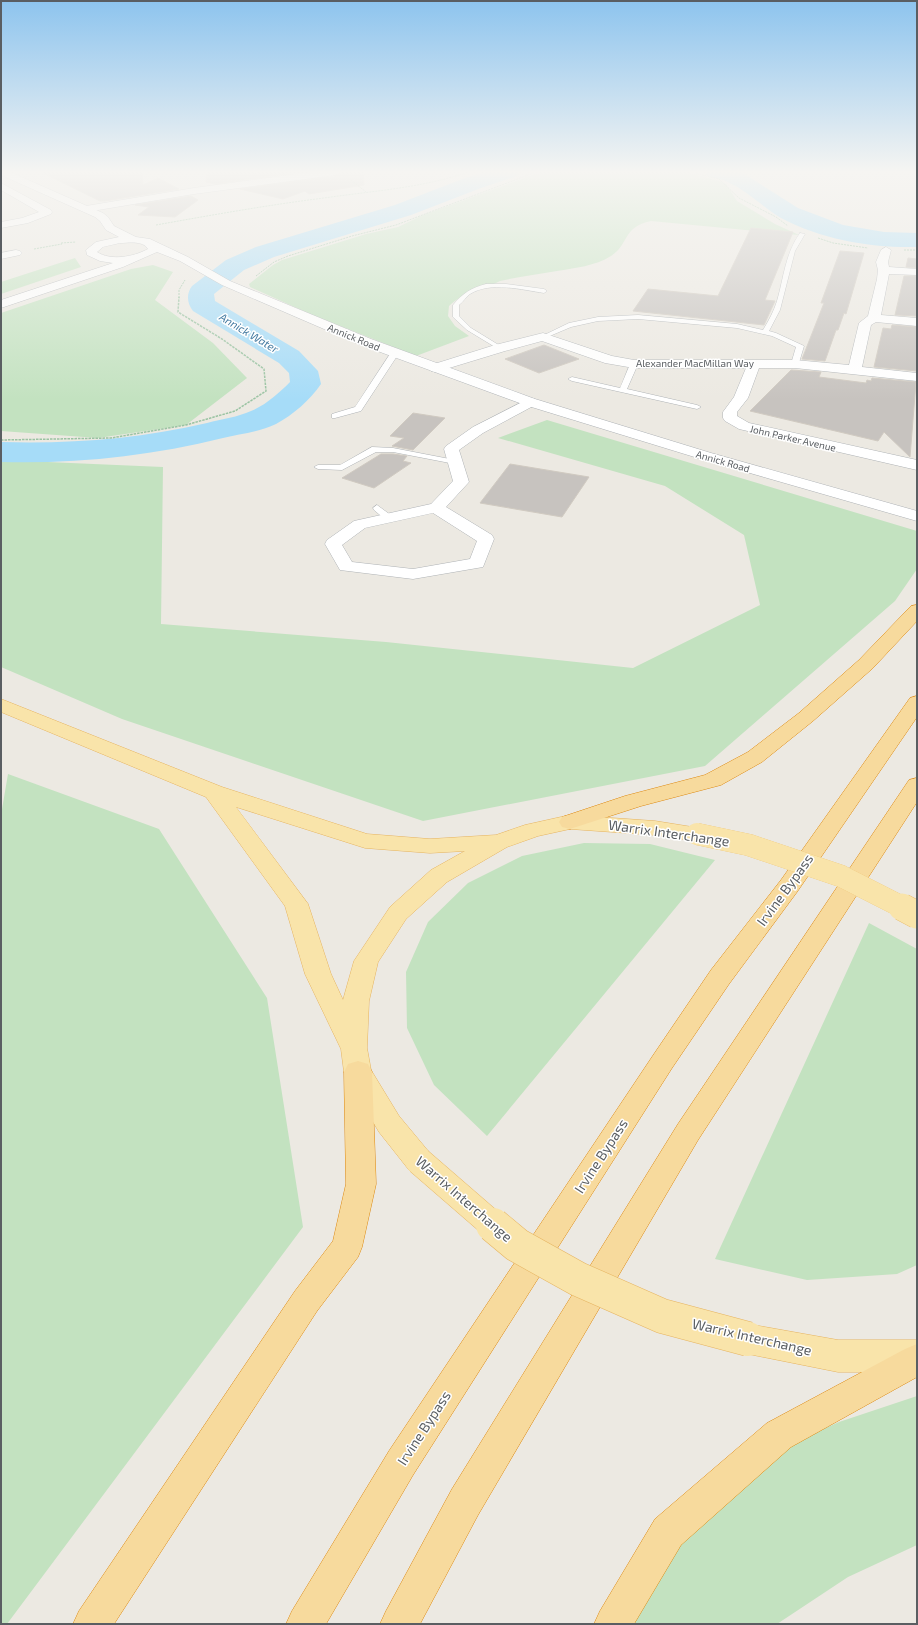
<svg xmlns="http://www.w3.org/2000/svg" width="918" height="1625" font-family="'Exo 2',sans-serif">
  <rect width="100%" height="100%" fill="#ece9e2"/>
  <path fill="#c3e2c0" d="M541,172h144l31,8 10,4 11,17 38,23 24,11 -148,-14c-29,6 -22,24 -40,35 -16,10 -36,12 -54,15 -19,3 -38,6 -57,10 -19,10 -34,9 -51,25l-1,10 7,10 14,10 -53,20 -106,-42 -60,-27 -1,-3 24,-19 9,-5 84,-26 32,-7 23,-11z
    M75,258l6,9 -80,27v-12z
    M153,265l20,7 -18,28 58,43 34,35 -61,47 -88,13 -97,-7v-118l130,-44z
    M547,420l370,111v38l-22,32 -190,165 -282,55 -301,-102 -121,-52v-207l162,7 -2,157 225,18 247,26 127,-63 -16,-70 -79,-49 -167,-48z
    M8,774l151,55 108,169 36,229 -296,397h-6v-809z
    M584,843l66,1 65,16 -228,276 -53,-51 -27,-57 -1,-56 22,-50 40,-39 54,-27z
    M869,923l48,26v316l-20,9 -90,6 -92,-21z
    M917,1396v149l-69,32 -71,47h-157l32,-56 137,-124 50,-22z"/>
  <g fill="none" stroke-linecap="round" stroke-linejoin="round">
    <path fill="#a6dcf8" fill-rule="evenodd" d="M486,172h34l-3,4 -36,12 -70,27 -137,42 -30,13 -30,24 1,7 84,50 19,20 3,13c-11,16 -28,31 -45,40 -16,8 -36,10 -53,14 -73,18 -146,26 -222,24v-20c69,2 138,-3 206,-19 15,-4 31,-6 44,-12 15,-6 28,-18 39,-29l-1,-9 -10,-10 -86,-52c-6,-8 -7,-17 -1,-25l34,-26 30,-13 139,-42 70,-27z
      M705,172h36l57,36 45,17 41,7 33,1v14c-46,1 -94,-7 -136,-29 -18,-11 -34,-27 -53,-36 -6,-3 -14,-4 -20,-6z"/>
  </g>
  <path fill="#c7c3bf" stroke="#d0cac1" d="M41,172h101l1,13 15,-7 21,11 -74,12h-5z
    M207,172h92l-84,12 -9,-2z
    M341,172h22l1,13 -55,9 -4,-3 -22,8 -43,-10 95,-13z
    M191,196l7,4 -23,17 -37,-2 11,-8 -14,-2z
    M751,228l42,4 -28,68 10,1 -11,24 -131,-14 15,-22 70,7z
    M840,251l24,2 -18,61 -2,-1 -6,17h-2l-11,31 -23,-2 22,-56h-3z
    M908,258l9,1v9l-11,-1z
    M904,276h13v40l-22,-1z
    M892,325l25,2v44l-43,-4 9,-39 8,1z
    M544,345l35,14 -40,14 -34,-14z
    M791,370l30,2 -2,5 47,6 1,-3 4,1 1,-3 44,4 -6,75 -26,-25 -6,9 -128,-30z
    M413,413l32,5 -32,32 -21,-4 12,-8 -14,-2z
    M381,454h12l14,2 -4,5 8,2 -37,25 -32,-10z
    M510,464l79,13 -27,40 -82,-14z"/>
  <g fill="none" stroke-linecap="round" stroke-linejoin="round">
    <defs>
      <path id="service" d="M800,233l5,1 -10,17 -15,59 -11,21 7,2 26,12 2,1 -6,20h-6l-1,-2 5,-17 -24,-11 -35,-8 -99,-9 -40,2 -27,6 -26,11 -5,-1 29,-14 29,-6 40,-2 99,9 26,6c6,-10 11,-19 14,-29 7,-24 8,-47 23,-68z
        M486,284h20l38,5 3,2 -3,2c-22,-3 -53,-12 -74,1 -4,3 -7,8 -11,11v11l12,12 31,19 2,1 -4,2 -33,-20 -14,-13v-12c10,-12 18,-17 33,-21z
        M392,351h6l1,2 -38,58 -26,7h-3v-4l23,-7z
        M631,362h6l1,2 -11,25 70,16 4,2 -4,2 -125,-28 -4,-2 4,-2 48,11z
        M372,447l21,1 62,12 4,2 -4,2 -62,-12h-17l-34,18 -24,-1 -4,-2 4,-2h22z
        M377,505l15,11 1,2 -1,2h-6l-12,-10 -1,-2z"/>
      <path id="minor" d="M312,172h28l-5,3 -141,19 -108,18 -5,-3 5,-3 108,-18z
        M1,183l50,27 1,2 -1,2 -23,9 -27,5v-6l21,-4 17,-6 -38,-22z
        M886,247l5,3 -3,12 1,5 28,2v6l-28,-1 -8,41 36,3v8l-41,-4 -5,3 -9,42 55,6v8l-122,-13h-36l-11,30 -11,14v4l12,7 168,37v10l-178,-41 -14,-8 -2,-3v-6l11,-15 12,-29h-112l-29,-5 -63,-22 -37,10 -69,21 -5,-1 -2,-3 2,-3 64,-20 48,-12 69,23 22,4h161l54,5 10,-42 9,-7 9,-37 1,-9 -2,-8 5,-12z
        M16,250l4,1 2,2 -2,2 -19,4v-6z
        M530,398l5,1 2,3 -2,3 -52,28 -24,17 10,32 -23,25 46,28 2,4 -11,28 -70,12 -73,-9 -15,-26 2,-4 27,-19 77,-17 22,-23 -9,-32 2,-3 27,-19zM433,513l44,28 -7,18 -57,10 -61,-7 -10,-17 23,-17z"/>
      <path id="secondary" d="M1,172h9l93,41 5,4 6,9 22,11 14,2 38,18 42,24 141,58 164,60 176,54 206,58v10l-216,-62 -176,-54 -164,-60 -139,-60 -42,-24 -23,-9 -34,15 -122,41v-8l112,-37 -13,-2 -13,-6 -1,-5 10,-8 23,-5 -13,-7 -6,-9 -5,-4 -94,-42zM120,243c8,0 23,-3 28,6 -15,8 -37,12 -51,3l6,-5z"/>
      <path id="primary" d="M1,699l221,88 145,47 63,5 66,-4 29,-10 45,-10 85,6 50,8 3,5 -3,5 -8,2 -42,-6 -85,-6 -32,7 -31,11 -60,35 -41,37 -28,43 -9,39 -2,47 4,22 28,46 30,36 4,9 -4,9 -10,3 -10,-3 -30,-38 -31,-52 -4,-8 -3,-23 -36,-75 -20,-68 -79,-109 -205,-85zM236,807l129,41 65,5 35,-2 -34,19 -41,37 -36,54 -11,39 -12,-26 -23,-70z
        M748,1324l90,16h79v32h-79l-90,-18 -11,-4 -5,-11 5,-11z"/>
      <path id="trunk" d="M917,605v16l-44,47 -60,53 -51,41 -41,23 -80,21 -71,23 -8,-2 -3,-5 3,-5 63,-21 80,-21 43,-23 51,-39 60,-53 52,-54z
        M917,696v21l-120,175 -68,92 -57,84 -259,407 -87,149h-40l6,-13 97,-160 265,-397 57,-84 70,-90 129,-182z
        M917,778v24l-219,338 -220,375 -58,109h-40l6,-13 66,-122 226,-365 231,-344z
        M358,1061l10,3 4,8 4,112 -14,63 -4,10 -41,54 -203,313h-41l6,-13 216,-320 38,-50 13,-57 -2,-112 4,-8z
        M917,1344v33l-126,70 -110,98 -47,79h-40l6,-13 55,-92 112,-96 138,-74z"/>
    </defs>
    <use href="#service" stroke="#afb3b6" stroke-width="1"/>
    <use href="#minor" stroke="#afb3b6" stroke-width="1"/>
    <use href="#secondary" stroke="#aeb2b6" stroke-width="1"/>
    <use href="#primary" stroke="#e6b461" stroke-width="1"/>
    <use href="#trunk" stroke="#dd8911" stroke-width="1"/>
    <path stroke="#9ac3a2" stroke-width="1" stroke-dasharray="2 1" stroke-linecap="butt" d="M454,172l5,3
      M690,172l29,7 20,19 37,19 12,9
      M351,180l15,12
      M156,225c56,-10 112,-20 168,-27 48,-7 98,-10 144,-26
      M818,238l15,5 35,5
      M34,249l28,-5 -1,-1 15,-1
      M904,250h13
      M256,276l18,-14 14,-6 64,-20 44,-11 140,-53
      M179,298v-8l6,-10"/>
    <path stroke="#9ac3a2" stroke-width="1.5" stroke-dasharray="2.5 1" stroke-linecap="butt" d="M1,440l110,-2 75,-13 49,-14 31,-20 -2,-22 -42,-30 -44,-27 1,-15"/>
    <use href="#service" fill="#fff" fill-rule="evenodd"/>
    <use href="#minor" fill="#fff" fill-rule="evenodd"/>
    <use href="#secondary" fill="#fff" fill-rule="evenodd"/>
    <use href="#primary" fill="#f9e4aa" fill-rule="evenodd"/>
    <use href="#trunk" fill="#f7da9d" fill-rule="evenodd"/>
    <defs>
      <path id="primary-bridge-far2" d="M697,834l52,11 92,31 63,32"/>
      <path id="primary-bridge-far1" d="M902,907l15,8
        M419,1161l75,65"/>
      <path id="primary-bridge" d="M493,1225l24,20 61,34 84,37 86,23"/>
    </defs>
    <use href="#primary-bridge-far2" stroke="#e6b461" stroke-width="22" stroke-linecap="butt"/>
    <use href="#primary-bridge-far1" stroke="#e6b461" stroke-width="28" stroke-linecap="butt"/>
    <use href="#primary-bridge" stroke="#e6b461" stroke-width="35" stroke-linecap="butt"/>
    <use href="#primary-bridge-far2" stroke="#f9e4aa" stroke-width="22"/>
    <use href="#primary-bridge-far1" stroke="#f9e4aa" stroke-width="27"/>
    <use href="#primary-bridge" stroke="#f9e4aa" stroke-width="34"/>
  </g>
  <linearGradient id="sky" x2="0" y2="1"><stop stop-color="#8dc4ee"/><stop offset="0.43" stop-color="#f6f5f2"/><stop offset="1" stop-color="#f6f5f2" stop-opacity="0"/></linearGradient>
  <rect width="918" height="400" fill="url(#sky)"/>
  <g text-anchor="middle" stroke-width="3" stroke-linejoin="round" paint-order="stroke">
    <g font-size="10" fill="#5a5e62" stroke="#fff">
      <text transform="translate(354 337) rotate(22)" y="4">Annick Road</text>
      <text x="695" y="367">Alexander MacMillan Way</text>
      <text transform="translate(793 438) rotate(13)" y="4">John Parker Avenue</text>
      <text transform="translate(723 461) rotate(16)" y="4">Annick Road</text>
    </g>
    <g font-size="11" font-style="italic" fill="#4279a0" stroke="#fff">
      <text transform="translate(249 333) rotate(31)" y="4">Annick Water</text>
    </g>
    <g font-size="14" fill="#5a5e62" stroke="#fff">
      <text transform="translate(669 833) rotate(8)" y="5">Warrix Interchange</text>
      <text transform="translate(785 890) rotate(-54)" y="5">Irvine Bypass</text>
      <text transform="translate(601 1156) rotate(-57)" y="5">Irvine Bypass</text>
      <text transform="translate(464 1199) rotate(41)" y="5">Warrix Interchange</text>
      <text transform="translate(752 1337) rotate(13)" y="5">Warrix Interchange</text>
      <text transform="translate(424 1428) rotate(-57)" y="5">Irvine Bypass</text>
    </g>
  </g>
  <rect width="918" height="1625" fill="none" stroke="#5a5e62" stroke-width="4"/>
</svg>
